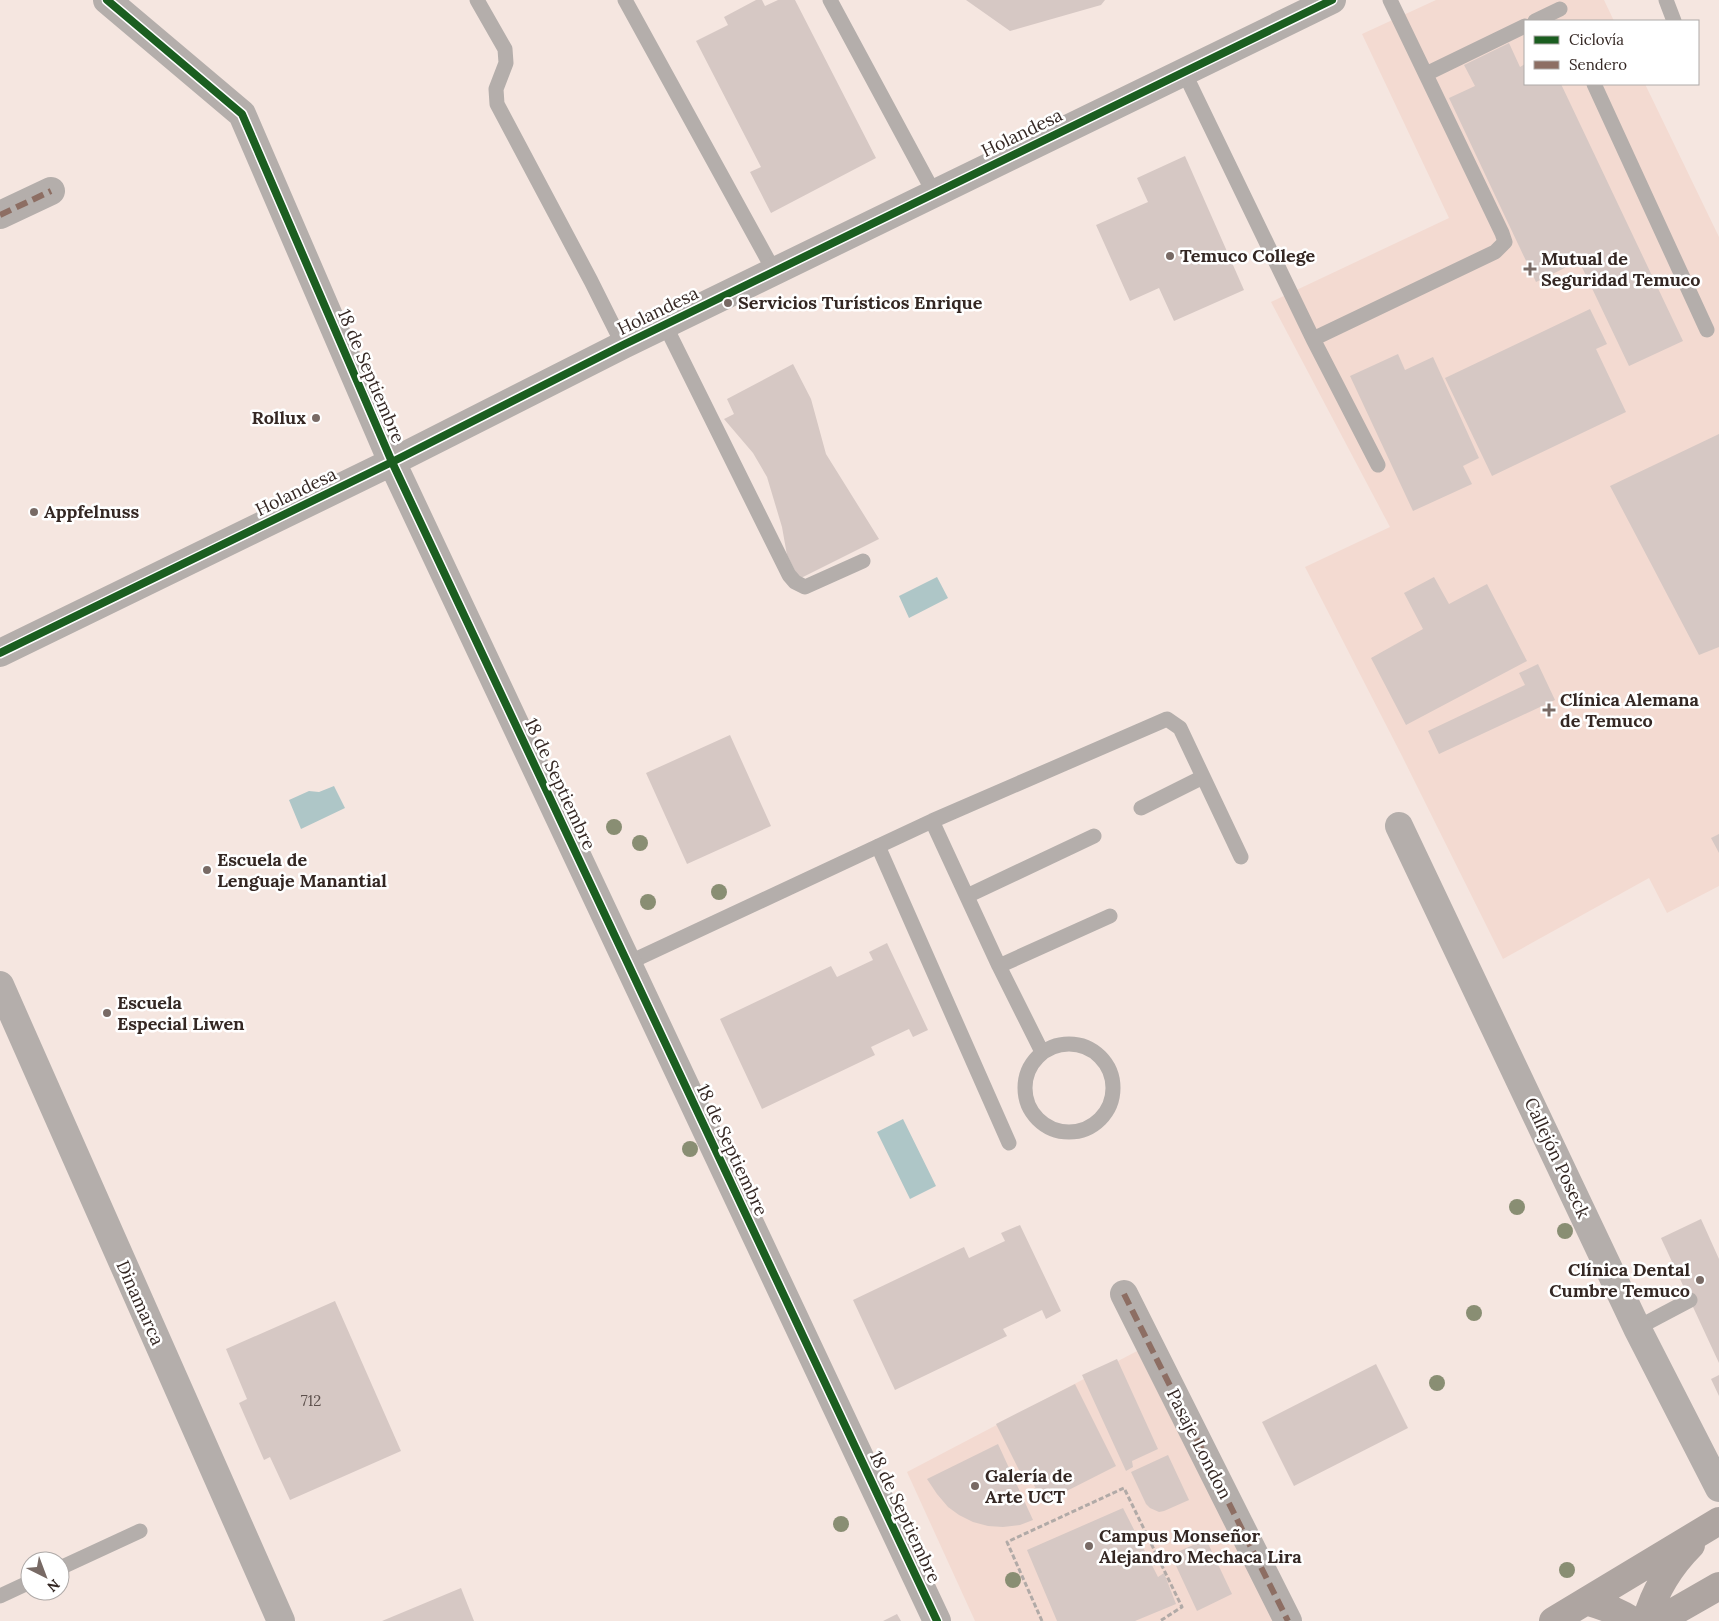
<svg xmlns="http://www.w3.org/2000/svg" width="1719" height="1621" font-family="Lora,serif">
  <rect width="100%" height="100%" fill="#f5e6e0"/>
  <path fill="#f3dad1" d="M1436,0h168l10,21h-89v63h120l74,153v649l-52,27 -18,-35 -146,81 -101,-203 -97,-189 85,-40 -119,-225 178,-84 -87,-184z
    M1139,1350l134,271h-298l-68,-149z"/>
  <path fill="#aec6c7" d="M937,577l11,21 -39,20 -10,-22z
    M334,786l11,22 -44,21 -12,-29 20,-9 10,1z
    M903,1119l33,67 -26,13 -33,-67z"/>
  <path fill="#d6c8c4" d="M756,0h6l3,6 13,-6h17l81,158 -105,55 -21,-41 11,-5 -65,-126 32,-16 -4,-8z
    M966,0h139l-4,5 -91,26z
    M1509,43l11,24 5,-3v20h36l122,257 -54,25 -50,-105 -43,21 -87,-184 26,-12 -11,-21z
    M1185,156l59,134 -70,31 -15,-33 -29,13 -34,-76 52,-23 -11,-24z
    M1590,309l17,35 -11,5 30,63 -134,64 -47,-98z
    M1398,354l7,16 28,-13 46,101 -16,8 9,18 -59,27 -63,-135z
    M793,364l18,35 15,55 53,85 -80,40 -12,-24 -5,-28 -15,-50 -14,-24 -29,-34 10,-5 -7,-15z
    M1719,434v213l-20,8 -89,-169z
    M1434,577l15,27 38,-20 40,77 -121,64 -35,-67 52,-29 -19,-36z
    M1538,664l17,36 -116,54 -11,-23 97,-46 -6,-12z
    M730,735l41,91 -84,38 -41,-91z
    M1719,834v19l-8,-15z
    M887,943l41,87 -15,7 -4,-8 -38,18 4,8 -113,54 -42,-90 111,-53 6,11 36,-17 -4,-8z
    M1701,1219l18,40v104l-58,-125z
    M1020,1225l41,86 -15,8 -4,-9 -39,19 4,7 -112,54 -42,-90 111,-53 5,11 36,-17 -4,-8z
    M335,1301l66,150 -111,49 -20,-43 -6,3 -25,-57 8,-4 -21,-50z
    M1117,1359l41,90 -26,12 1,6 -7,4 -44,-96z
    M1376,1364l32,64 -114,58 -32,-64z
    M1719,1375v21l-8,-17z
    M1075,1384l41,82 -73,37 -11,-22 -6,3 -30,-60z
    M998,1444l35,76 -13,5 -17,2 -15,-1 -15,-4 -14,-7 -11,-8 -11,-13 -10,-15z
    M1168,1455l21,45 -25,11 -5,1 -9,-4 -4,-4 -15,-32z
    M1123,1508l35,69 6,-4 12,31 -41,17h-78l-30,-71z
    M1206,1539l26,55 -35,17 -26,-56z
    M461,1588l13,33h-92z
    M897,1614l4,7h-18z"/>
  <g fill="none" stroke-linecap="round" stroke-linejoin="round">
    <path stroke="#b1aaa7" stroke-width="3" stroke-dasharray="5 2.5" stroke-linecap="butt" d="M1042,1621l-35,-79 117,-54 58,119 -22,14"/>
    <path stroke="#b4aeab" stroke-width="15" d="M477,0l28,49 1,14 -10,26 1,15 94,177 32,64
      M625,0l149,271
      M830,0l104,193
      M1666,0l8,21
      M1535,21l25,-12
      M1184,72l129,267 65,126
      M1426,74l99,-48
      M1594,84l113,246
      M665,325l124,250 6,7 10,5 58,-26
      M1313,339l182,-87 10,-10 -3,-9 -112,-233
      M1141,808l62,-31
      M932,821l67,145 43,86
      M878,846l131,297
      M967,896l127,-60
      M628,963l304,-142 235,-102 13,9 61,129
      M999,966l111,-50
      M1025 1088a44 44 0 1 1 88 0a44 44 0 1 1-88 0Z
      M1637,1328l53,-28
      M60,1568l80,-37
      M0,1596l30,-14"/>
    <path stroke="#b4aeab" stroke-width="28" d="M107,0l135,114 150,348 545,1159
      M0,215l51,-24
      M0,653l392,-191 231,-117 709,-345
      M1399,826l238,502 82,160
      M0,985l281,636
      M1124,1294l164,327"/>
    <path stroke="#aea5a1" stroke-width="28" d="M1586,1601c17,5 32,10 47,20
      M1553,1621l166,-100
      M1646,1621c8,-28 24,-55 45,-76
      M1658,1621l61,-35"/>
    <path stroke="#8d6e63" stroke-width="6" stroke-dasharray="12 6" stroke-linecap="butt" d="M0,215l51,-24
      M1124,1294l164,327"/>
    <defs>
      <path id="cycleway" d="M107,0l135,114 150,348 545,1159
        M0,653l392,-191 231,-117 709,-345"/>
    </defs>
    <use href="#cycleway" stroke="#fff" stroke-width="11"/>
    <use href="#cycleway" stroke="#1b5e20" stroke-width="8"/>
  </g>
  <g fill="#898e73">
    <circle cx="614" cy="827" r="8"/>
    <circle cx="640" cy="843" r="8"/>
    <circle cx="719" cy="892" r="8"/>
    <circle cx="648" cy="902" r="8"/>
    <circle cx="690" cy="1149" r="8"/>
    <circle cx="1517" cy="1207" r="8"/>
    <circle cx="1565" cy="1231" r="8"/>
    <circle cx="1474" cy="1313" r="8"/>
    <circle cx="1437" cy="1383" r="8"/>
    <circle cx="841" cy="1524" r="8"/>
    <circle cx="1567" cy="1570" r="8"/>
    <circle cx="1013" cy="1580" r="8"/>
  </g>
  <g fill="#786a65" stroke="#fff" stroke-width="2">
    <circle cx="1170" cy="256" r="5"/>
    <path d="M1527.5 261.5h5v5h5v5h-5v5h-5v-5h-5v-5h5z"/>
    <circle cx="728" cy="303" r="5"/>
    <circle cx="316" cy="418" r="5"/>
    <circle cx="34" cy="512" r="5"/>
    <path d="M1546.5 702.5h5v5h5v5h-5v5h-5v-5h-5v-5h5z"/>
    <circle cx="207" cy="870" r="5"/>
    <circle cx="107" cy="1013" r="5"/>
    <circle cx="1700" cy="1280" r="5"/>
    <circle cx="975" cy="1486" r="5"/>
    <circle cx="1089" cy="1546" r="5"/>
  </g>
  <g text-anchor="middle" stroke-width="5" stroke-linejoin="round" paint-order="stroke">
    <g font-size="15" fill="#5c4f4b">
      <text x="311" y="1406">712</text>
    </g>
    <g font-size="18" fill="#342723" stroke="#fff">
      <text transform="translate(1022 133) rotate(-26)" y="6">Holandesa</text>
      <text transform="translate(658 311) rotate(-26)" y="6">Holandesa</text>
      <text transform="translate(371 376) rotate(67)" y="6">18 de Septiembre</text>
      <text transform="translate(296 492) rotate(-26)" y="6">Holandesa</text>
      <text transform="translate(560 784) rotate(65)" y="6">18 de Septiembre</text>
      <text transform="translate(732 1150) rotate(65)" y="6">18 de Septiembre</text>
      <text transform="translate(1557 1158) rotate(65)" y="6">Callejón Poseck</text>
      <text transform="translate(140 1303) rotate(66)" y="6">Dinamarca</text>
      <text transform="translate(1199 1444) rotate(63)" y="6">Pasaje London</text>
      <text transform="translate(905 1517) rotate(65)" y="6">18 de Septiembre</text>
    </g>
    <g font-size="18" font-weight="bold" fill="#342723" stroke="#fff" text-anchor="start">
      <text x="1180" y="262">Temuco College</text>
      <text x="1541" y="265">Mutual de<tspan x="1541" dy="21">Seguridad Temuco</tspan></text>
      <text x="738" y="309">Servicios Turísticos Enrique</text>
      <text x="306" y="424" text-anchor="end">Rollux</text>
      <text x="44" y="518">Appfelnuss</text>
      <text x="1560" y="706">Clínica Alemana<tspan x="1560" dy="21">de Temuco</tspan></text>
      <text x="217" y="866">Escuela de<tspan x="217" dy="21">Lenguaje Manantial</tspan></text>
      <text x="117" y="1009">Escuela<tspan x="117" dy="21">Especial Liwen</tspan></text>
      <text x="1690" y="1276" text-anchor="end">Clínica Dental<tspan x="1690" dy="21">Cumbre Temuco</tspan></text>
      <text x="985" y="1482">Galería de<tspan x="985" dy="21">Arte UCT</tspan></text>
      <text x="1099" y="1542">Campus Monseñor<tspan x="1099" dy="21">Alejandro Mechaca Lira</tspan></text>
    </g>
  </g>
  <rect x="1524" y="20" width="175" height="65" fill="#ffffff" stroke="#aea9a7"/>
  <rect x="1534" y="36" width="25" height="8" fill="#1b5e20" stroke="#aea9a7"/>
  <text x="1569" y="45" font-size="15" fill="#342723">Ciclovía</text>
  <rect x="1534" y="61" width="25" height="8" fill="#8d6e63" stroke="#aea9a7"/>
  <text x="1569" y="70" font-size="15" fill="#342723">Sendero</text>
  <g transform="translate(45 1576) rotate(138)"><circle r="24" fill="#ffffff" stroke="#aea9a7"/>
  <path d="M0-4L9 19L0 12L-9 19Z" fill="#786a65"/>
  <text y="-8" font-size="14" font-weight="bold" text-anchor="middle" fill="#342723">N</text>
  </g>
</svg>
